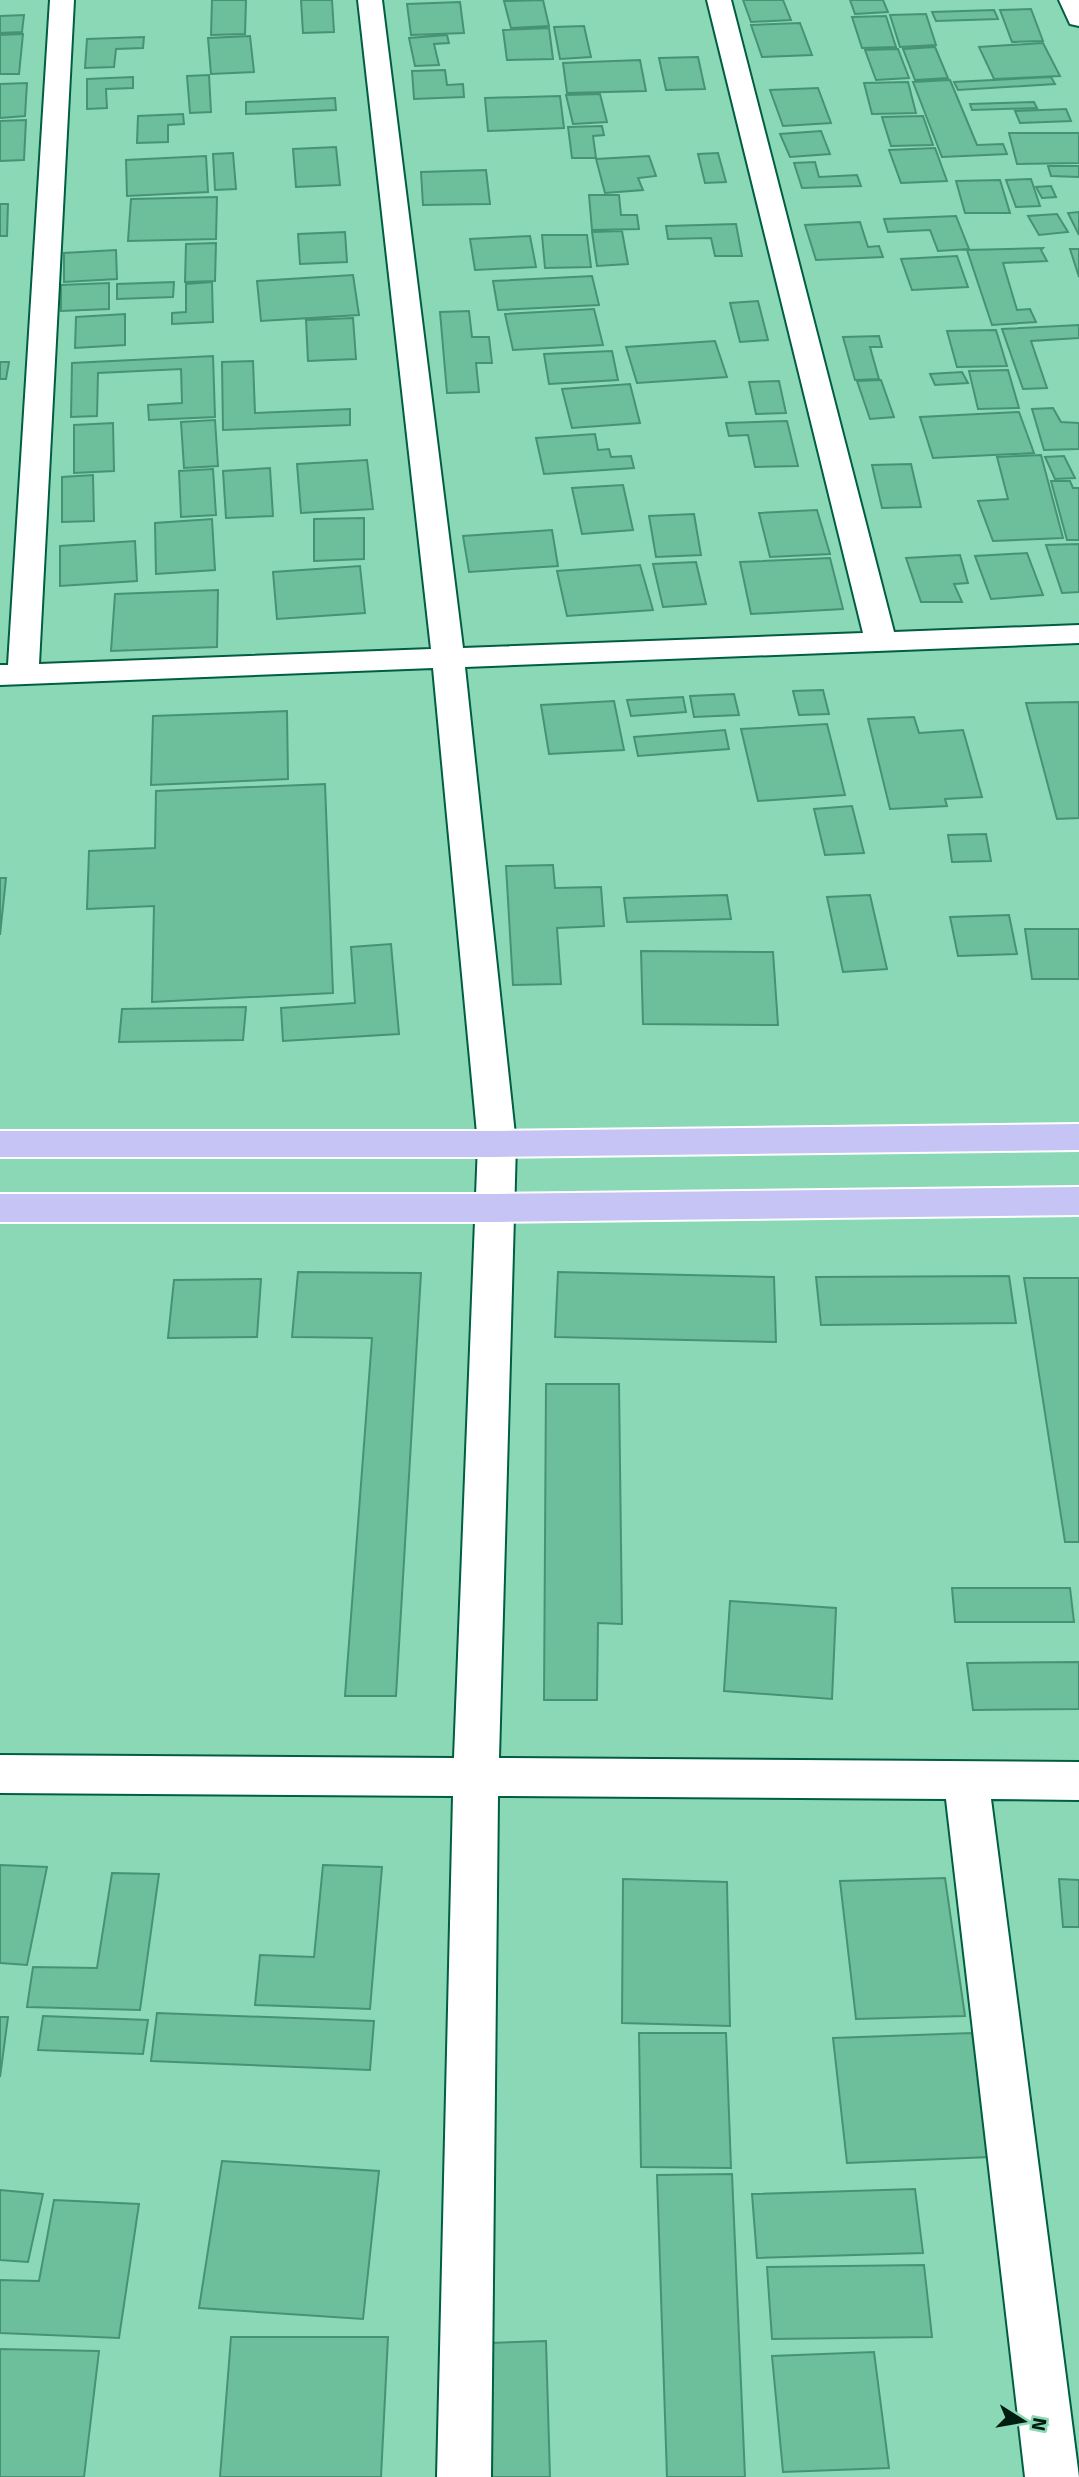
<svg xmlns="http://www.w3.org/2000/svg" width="1079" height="2477" font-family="Signika,sans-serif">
  <rect width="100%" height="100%" fill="#8bd8b6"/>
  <path fill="#6dbe9b" stroke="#469374" stroke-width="2" d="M212,0h34l-1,34 -34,1z
    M301,0h31l2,32 -31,1z
    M543,0l6,26 -38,2 -7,-27z
    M743,0h40l8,20 -40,2z
    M850,0h33l5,12 -33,2z
    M460,2l4,31 -53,2 -4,-31z
    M1031,9l12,32 -31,1 -12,-32z
    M994,10l4,9 -62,2 -4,-9z
    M926,14l10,31 -36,2 -10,-32z
    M24,15l-2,17 -22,1v-17z
    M886,16l10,31 -34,1 -10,-31z
    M800,23l12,32 -50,2 -11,-32z
    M584,26l7,31 -31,2 -6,-32z
    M549,28l4,31 -46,1 -4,-30z
    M23,34l-4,40h-19v-39z
    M447,35l2,8 -15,1 5,21 -24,1 -6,-28z
    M250,36l4,36 -43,2 -3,-36z
    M144,37l-1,11 -27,1 -2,18 -29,1 2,-29z
    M1043,43l17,33 -66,3 -15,-32z
    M935,47l13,31 -33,2 -12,-31z
    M898,49l11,29 -33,2 -11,-30z
    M698,57l7,32 -39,1 -7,-32z
    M640,60l6,31 -79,2 -4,-30z
    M445,70l2,15 16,-1 1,13 -50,2 -2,-28z
    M209,75l2,37 -21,1 -3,-37z
    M133,77v11l-27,1 1,19 -20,1v-30z
    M1051,77l4,7 -97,6 -4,-8z
    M950,80l27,65 26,-1 4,10 -65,3 -29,-75z
    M908,82l8,31 -44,1 -8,-31z
    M27,83l-2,33 -25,2v-34z
    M818,88l13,35 -48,3 -13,-36z
    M600,94l7,28 -34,2 -7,-29z
    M560,96l4,32 -76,3 -3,-33z
    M335,98l1,12 -90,4v-12z
    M1034,102l3,6 -65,2 -2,-6z
    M1066,109l5,12 -51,2 -5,-12z
    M183,114l1,10 -16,1v17l-31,1 1,-27z
    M923,116l10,29 -42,1 -9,-29z
    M26,120l-2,40 -24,1v-40z
    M602,126l2,9 -11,1 3,22h-24l-4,-31z
    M821,131l9,23 -40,3 -10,-23z
    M1009,133h70v30l-62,1z
    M336,147l4,38 -44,2 -3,-38z
    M935,148l12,33 -46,2 -12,-33z
    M233,153l3,36 -21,1 -2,-36z
    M718,153l8,29 -21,1 -7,-29z
    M206,156l2,36 -81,4 -1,-36z
    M649,156l7,20 -18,2 5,12 -38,3 -9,-34z
    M815,162l4,15 38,-2 4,11 -59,2 -8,-25z
    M1048,166h31v11l-28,-1z
    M486,170l4,34 -67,1 -2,-33z
    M1031,179l9,27 -24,1 -10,-27z
    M1000,180l10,33h-45l-9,-32z
    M1051,186l5,11 -14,1 -6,-11z
    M589,195h30l2,20h16l2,14 -47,1z
    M217,197l-1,42 -88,2 3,-42z
    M0,204h8l-1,32h-7z
    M1079,212v23l-11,-22z
    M1057,214l11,18 -29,3 -11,-19z
    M956,216l13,33 -31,2 -8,-21 -42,2 -4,-13z
    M860,222l8,25 11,-1 4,11 -67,3 -11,-35z
    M736,224l6,32h-27l-4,-18 -43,1 -2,-13z
    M622,231l6,33 -31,2 -5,-34z
    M345,232l2,30 -47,2 -2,-30z
    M542,235h45l4,32 -46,1z
    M530,236l6,31 -61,3 -5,-31z
    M216,243l-1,38 -30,1 1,-38z
    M1043,248l-2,2 6,11 -44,2 14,47 13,-1 6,13 -44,3 -25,-75z
    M1070,249h9v28z
    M116,250l1,29 -53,3v-29z
    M957,256l11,31 -56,3 -11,-31z
    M353,275l6,40 -98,6 -4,-40z
    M592,276l7,29 -101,5 -5,-29z
    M174,282l-1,15 -56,2v-15z
    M212,282l1,40 -41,2v-11l14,-1v-28z
    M109,283v26l-48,2v-26z
    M758,301l10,39 -28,2 -10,-39z
    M594,309l9,36 -90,5 -8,-36z
    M469,311l3,26h17l3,26h-16l3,29 -32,1 -7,-81z
    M125,314v31l-50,3 1,-31z
    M353,318l3,41 -48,2 -2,-41z
    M1079,325v13l-48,3 16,47 -24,1 -21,-60z
    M996,330l11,36 -50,1 -10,-36z
    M879,336l3,11h-12l9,32 -24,1 -12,-43z
    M715,341l12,36 -90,6 -11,-36z
    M612,351l6,29 -69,4 -5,-30z
    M213,356l2,61 -66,3 -1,-15 34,-2 -1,-34 -83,4 -1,43 -26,1 1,-54z
    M253,361l2,52 95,-4v16l-127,5 -1,-68z
    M0,362h9l-3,17h-6z
    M1008,370l11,38 -41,1 -9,-38z
    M962,372l6,11 -33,2 -5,-11z
    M881,380l13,37 -24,2 -13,-38z
    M779,381l7,32 -30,1 -7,-32z
    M630,384l10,39 -68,5 -10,-39z
    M1053,408l8,14 18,1v26l-35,1 -12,-41z
    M1019,412l15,41 -101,5 -13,-41z
    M215,420l3,46 -34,2 -3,-46z
    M787,421l11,45 -43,1 -7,-32 -19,1 -3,-13z
    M113,423l1,48 -40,2v-48z
    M595,434l3,16 11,-1 2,8 20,-1 3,12 -90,6 -8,-36z
    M1041,455l22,83 -70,3 -15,-40 30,-2 -11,-42z
    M1064,456l11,22 -20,1 -10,-22z
    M367,460l6,49 -72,4 -4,-49z
    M911,464l10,43 -39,1 -10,-43z
    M270,468l3,48 -47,2 -3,-47z
    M213,469l3,46 -35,2 -2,-46z
    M93,475l1,46 -32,1v-45z
    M1051,481h19l3,7h6v52h-12z
    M623,485l10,45 -51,4 -10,-46z
    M817,510l13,44 -60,3 -11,-44z
    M694,514l7,41 -45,2 -7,-41z
    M364,518v41l-50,2v-42z
    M212,519l3,51 -59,4 -1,-51z
    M552,530l6,36 -89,6 -6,-36z
    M135,541l2,40 -77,5v-40z
    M1079,544v48l-17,1 -16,-48z
    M1027,553l16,42 -52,4 -16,-43z
    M960,555l8,28 -14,1 8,18h-41l-15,-44z
    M830,558l13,51 -92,5 -11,-52z
    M696,562l10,42 -43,3 -10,-43z
    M640,565l13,45 -86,6 -10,-45z
    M360,566l5,47 -88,6 -4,-47z
    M218,590l-1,57 -106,4 4,-57z
    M823,690l6,24 -30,1 -6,-24z
    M734,694l5,21 -45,2 -4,-21z
    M683,697l3,15 -55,4 -4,-16z
    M614,701l10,49 -75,4 -8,-49z
    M1079,702v116l-22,1 -31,-116z
    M287,711l1,68 -137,6 2,-69z
    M914,717l5,16 44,-3 19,67 -37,2 2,7 -57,3 -22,-90z
    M827,724l18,71 -87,6 -17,-72z
    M725,730l4,19 -91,7 -4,-19z
    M325,784l8,209 -181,9 2,-96 -67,3 2,-58 66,-3 1,-57z
    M852,806l12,47 -39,2 -11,-46z
    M986,834l5,27 -39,1 -4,-27z
    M553,865l2,23 46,-1 3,39 -47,2 4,56 -48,1 -7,-119z
    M0,878h6l-6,57z
    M727,895l4,24 -104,3 -3,-24z
    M870,895l17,74 -44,3 -16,-75z
    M1009,915l8,39 -59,2 -8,-39z
    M1025,929h54v50h-47z
    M391,944l8,90 -116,7 -2,-33 74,-5 -4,-56z
    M641,951l132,1 5,73 -135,-1z
    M246,1007l-3,33 -124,2 3,-33z
    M298,1272l123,1 -25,423h-51l27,-358 -80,-1z
    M558,1272l216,5 2,65 -221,-5z
    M1009,1276l7,47 -195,2 -5,-48z
    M1024,1278h55v264h-14z
    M261,1279l-4,58 -89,1 6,-58z
    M546,1384h73l3,240 -24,-1 -1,77h-53z
    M952,1588h118l4,34h-119z
    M730,1601l106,7 -4,91 -108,-8z
    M1079,1662v47l-106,1 -6,-47z
    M0,1865l47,2 -20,98 -27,-2z
    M323,1865l59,2 -12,142 -115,-4 5,-50 54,2z
    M112,1873l47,1 -19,136 -113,-3 6,-40 64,1z
    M945,1878l20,138 -109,3 -16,-138z
    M623,1879l104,3 3,144 -108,-3z
    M1059,1879l20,1v47h-16z
    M157,2013l217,8 -4,49 -219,-9z
    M43,2016l105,4 -5,34 -105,-4z
    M0,2017h8l-8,60z
    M639,2033h87l5,135 -90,-1z
    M972,2033l18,124 -143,6 -14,-125z
    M222,2161l157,10 -16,148 -164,-11z
    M732,2174l13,303h-78l-10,-302z
    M915,2189l8,64 -166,5 -5,-64z
    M0,2190l43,4 -15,68 -28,-2z
    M54,2200l85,4 -20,134 -119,-5v-53l39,1z
    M924,2265l8,72 -160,2 -5,-72z
    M231,2337h157l-7,140h-161z
    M546,2341l4,136h-58l-2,-134z
    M0,2349l99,2 -15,126h-84z
    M874,2352l15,116 -106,4 -11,-116z"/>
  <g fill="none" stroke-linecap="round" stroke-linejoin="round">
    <defs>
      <path id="minor" d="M50,0h24l-35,664 392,-15 -73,-649h24l81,648 400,-15 -156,-633h24l163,632 185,-7v18l-614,24 51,477 -17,614 580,4v38l-88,-1 88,678h-54l-79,-678 -448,-3 -7,681h-54l16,-681 -453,-3v-38l454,3 24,-614 -45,-476 -433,17v-20h8z
        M1059,0h20v26l-9,-2z"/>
      <path id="major" d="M1079,1124v26l-582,7h-497v-26h497z
        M1079,1187v28l-582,7h-497v-28h497z"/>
    </defs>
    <use href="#minor" stroke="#005e42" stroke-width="4"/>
    <use href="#major" stroke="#fff" stroke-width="4"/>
    <use href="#minor" fill="#fff" fill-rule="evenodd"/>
    <use href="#major" fill="#c6c4f5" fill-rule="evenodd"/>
  </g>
  <g transform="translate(1023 2421) rotate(101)" stroke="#8bd8b6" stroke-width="5" paint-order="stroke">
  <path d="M0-5L12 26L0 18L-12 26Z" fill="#001d11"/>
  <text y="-10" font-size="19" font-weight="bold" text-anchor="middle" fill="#001d11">N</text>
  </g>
</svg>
